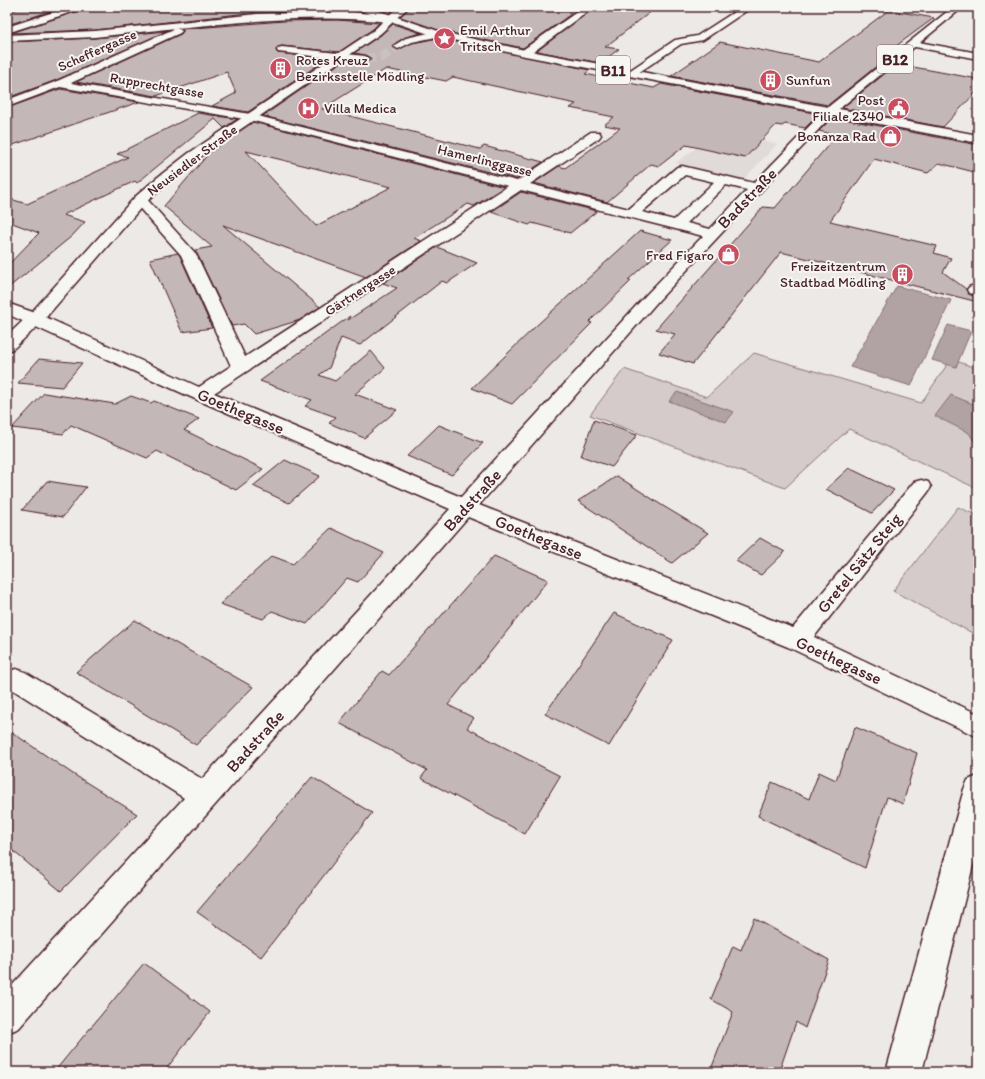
<svg xmlns="http://www.w3.org/2000/svg" width="985" height="1079" font-family="Itim,sans-serif">
  <rect width="100%" height="100%" fill="#ece9e6"/>
  <filter id="ink" filterUnits="userSpaceOnUse"><feTurbulence type="fractalNoise" baseFrequency=".025" numOctaves="2"/><feDisplacementMap in="SourceGraphic" scale="8" xChannelSelector="R" yChannelSelector="G"/><feConvolveMatrix kernelMatrix="1 2 1 2 8 2 1 2 1" color-interpolation-filters="sRGB"/></filter>
  <g filter="url(#ink)">
    <path fill="#e0dad8" d="M715,134h18l44,10 -33,35 -68,-16z"/>
    <path fill="#d4cbca" stroke="#8f757a" d="M754,353l167,50 30,-44 27,10v120l-129,-60 -64,59 -195,-73 34,-46 83,28z
      M958,507l20,9v120l-85,-45z"/>
    <path fill="#b1a2a3" stroke="#886e73" d="M897,286l54,14 -40,86 -61,-19z
      M948,325l23,6 -15,36 -24,-7z
      M677,392l57,20 -8,10 -57,-21z
      M951,395l27,11v41l-9,-14 -34,-17z"/>
    <path fill="#c4b7b7" stroke="#4a1f2b" fill-rule="evenodd" d="M24,7h40l-57,18v-13z
      M80,7h274l3,4 -100,1 -162,18 -84,3 67,-22z
      M410,7h171l-58,41 -82,-17 -41,-14z
      M595,7h62l-52,40 14,2 -19,14 -63,-12z
      M889,10l45,8 -57,42 6,1 -55,44 -157,-29 49,-34 99,20z
      M337,20l42,3 -6,6 -34,23 -57,-6 -4,1 -2,4 2,2 49,6 -79,53 -36,-6 24,-13 -9,-21 -71,24 -80,-14 105,-48 2,-3 -1,-2 102,-8z
      M393,24l28,9 -15,4 -14,8v2l5,3 15,-7 26,-5 152,32 -5,4 69,14 7,-4 158,30 -14,14 -20,-4 -3,2 -6,-1 -31,33 -59,-13 -27,21 -8,-2 -44,38 -73,-19 25,-17 6,2 55,-40 -16,-3 10,-8 -44,-9 6,-4 -123,-27 -7,4 -60,-12 -64,40 158,40 4,-3 59,16 -26,17 -254,-63 80,-55 22,2 6,-3v-2l-5,-3 -12,-2 27,-18z
      M167,31l-113,50 -47,17v-56l88,-4z
      M897,64l81,15v11l-35,37 -101,-19z
      M60,89l79,13 -132,45v-39z
      M198,113l39,6 -13,9 -9,-9 -78,64 -2,-2 -72,34 22,7 -13,14 -64,52 -1,-1v-21l32,-33 -32,-12v-23l20,6 101,-47 -11,-3z
      M833,117l145,28v28l-39,-10 -11,10 -54,-14 -44,62 107,25 -3,7 17,5 -8,14 23,17 3,5 9,4v4l-197,-50 -88,112 -34,-11 16,-19 -19,-5 107,-122 12,1 50,-59 11,-14 -17,-4z
      M253,122l251,65 -30,19 -6,-2 -54,34 7,3 -55,36 -143,-52 97,82 -20,13 -46,14 -10,-10 -12,2 -37,-76 17,-3 -48,-41 46,-54zM246,151l145,36 -75,39z
      M521,192l76,19 -27,22 -38,-10 -3,2 -38,-13z
      M640,231l32,9 -44,40 3,1 -42,41 3,1 -80,81 -40,-16 65,-63z
      M437,247l40,16 -30,20 -5,-2 -82,64 -19,-7 -12,30 -10,7 16,6 36,-30 14,17 -30,26 42,16 -33,28 -35,-15 7,-6 -31,-11 7,-6 -52,-19 90,-65 -2,4 49,-32 -14,-5z
      M178,253l2,3 32,72 -30,4 -32,-73z
      M39,359l10,1 33,3 -20,24 -44,-4z
      M44,393l71,11 16,-8 20,7 3,-2 45,18 -15,11 79,39 -27,21 -79,-39 -10,7 -76,-33 -8,9 -51,-6z
      M594,420l43,15 -25,32 -31,-11z
      M439,425l44,18 -31,32 -45,-19z
      M285,460l35,16 -31,27 -36,-17z
      M849,468l45,22 -22,23 -46,-24z
      M617,476l46,30 45,27 -36,30 -94,-62z
      M47,481l39,6 -23,30 -41,-7z
      M331,528l53,25 -26,29 -11,-4 -40,46 -35,-13 -9,8 -43,-15 52,-48 21,8z
      M760,538l25,14 -24,23 -25,-14z
      M494,556l54,24 -100,125 26,13 -7,10 93,48 -35,58 -104,-56 6,-8 -88,-47 43,-52 7,4z
      M614,613l59,27 -64,106 -64,-32z
      M135,620l118,67 -57,58 -120,-73z
      M855,727l62,26 -14,51 -16,-7 -22,71 -107,-52 14,-34 37,17 10,-27 17,8z
      M7,729l66,45 64,40 -76,77 -54,-45z
      M312,777l60,36 -111,144 -64,-45z
      M754,918l75,42 -24,68 -9,-6 -17,50h-69l23,-60 -22,-13 22,-53 8,4z
      M144,963l66,49 -46,60h-110z"/>
    <g fill="none" stroke-linecap="round" stroke-linejoin="round">
      <path stroke="#ccc1c1" stroke-width="10" stroke-dasharray="10 5" stroke-linecap="butt" d="M365,59l16,-2 17,-11"/>
      <defs>
        <path id="minor" d="M69,7l10,1 -1,2 -71,23v-6z
          M399,7h10l-16,14 -3,1c-71,-8 -142,-1 -213,6l5,3 -2,2 -109,50 179,31 267,67 74,-49h8l2,3 -2,3 -69,46 99,25 48,-42 5,-1 72,17 72,-74h8l2,2 -2,2 -176,188 -179,204 314,123 121,-146 7,-2 7,2 3,5 -3,5 -114,145 164,77v23l-190,-90 -320,-130 -449,511 -12,5v-42l177,-193 -177,-112v-14l9,-3 9,3 177,107 248,-270 -257,-111 -186,-84v-11l34,12 158,72 32,-21 -50,-111 -46,-52 -2,-3 2,-3 5,-1 5,1 51,57 49,103 263,-171 -258,-66 -190,-33 -53,20v-7l48,-18 121,-54 -81,9 -88,4v-6l88,-4 162,-17 96,-2 35,4zM685,175l29,7 -40,38 -32,-8zM726,185l21,5 -37,39 -23,-6zM521,190l182,46 -57,59 -185,202 -247,-104z
          M584,7h10l-65,48h-8l-1,-2 1,-2z
          M742,7h10l-49,33 -22,4 -46,31h-8l-1,-2 49,-33 22,-4z
          M438,31l5,3 -2,2 -29,6 -14,7 -5,-3 13,-8z
          M913,41l65,12v6l-68,-13 -2,-2 2,-2z
          M282,47l83,9 5,3 -5,3 -87,-10 -1,-2 1,-2z
          M975,285l3,1v10l-9,-3 -2,-3 2,-3z
          M978,776v69l-56,227h-36l78,-283 4,-9z"/>
        <path id="major" d="M355,7h13l73,25 84,18 303,57 125,-100h10l-124,102 139,26v8l-453,-87 -90,-20 -42,-14 -13,12 -183,125 -29,24 -23,20 -104,120 -28,26 -6,1v-14l22,-21 106,-118 23,-20 31,-24 185,-123 11,-11 -29,-10z"/>
      </defs>
      <use href="#minor" stroke="#4a1f2b" stroke-width="3"/>
      <use href="#major" stroke="#4a1f2b" stroke-width="3"/>
      <use href="#minor" fill="#f6f6f2" fill-rule="evenodd"/>
      <use href="#major" fill="#f6f6f2" fill-rule="evenodd"/>
    </g>
  </g>
  <defs>
    <symbol id="sight-disc" viewBox="-11 -11 22 22"><circle r="9.5" fill="#d1495b" stroke="#f6f6f2"/><path d="M0-6L1.8-2.2L6-1.7L2.9 1.2L3.7 5.4L0 3.3L-3.7 5.4L-2.9 1.2L-6-1.7L-1.8-2.2Z" fill="#fff"/></symbol>
    <symbol id="building-disc" viewBox="-11 -11 22 22"><circle r="9.5" fill="#d1495b" stroke="#f6f6f2"/><path d="M-4-6H4V6H1V3H-1V6H-4ZM-2.5-4.3h1.7v1.8h-1.7ZM.8-4.3h1.7v1.8H.8ZM-2.5-1h1.7V.8h-1.7ZM.8-1h1.7V.8H.8Z" fill="#fff"/></symbol>
    <symbol id="hospital-disc" viewBox="-11 -11 22 22"><circle r="9.5" fill="#d1495b" stroke="#f6f6f2"/><path d="M-5-5h3v3.5h4V-5h3V5h-3V1.5h-4V5h-3Z" fill="#fff"/></symbol>
    <symbol id="civic-disc" viewBox="-11 -11 22 22"><circle r="9.5" fill="#d1495b" stroke="#f6f6f2"/><path d="M-.6-6.5H3V-4.5H.6V-3L4-1V1h2V6H-6V1h2V-1L-.6-3ZM-1.2 2.5V6h2.4V2.5Z" fill="#fff"/></symbol>
    <symbol id="shop-disc" viewBox="-11 -11 22 22"><circle r="9.5" fill="#d1495b" stroke="#f6f6f2"/><path d="M-5-2.5h2.3a2.7 3.5 0 0 1 5.4 0H5L5.5 6h-11ZM-1.5-2.5h3a1.5 2.3 0 0 0-3 0Z" fill="#fff"/></symbol>
  </defs>
  <g fill-rule="evenodd">
    <use href="#sight-disc" x="432" y="26" width="25" height="25"/>
    <use href="#building-disc" x="268" y="56" width="25" height="25"/>
    <use href="#building-disc" x="758" y="68" width="25" height="25"/>
    <use href="#hospital-disc" x="296" y="96" width="25" height="25"/>
    <use href="#civic-disc" x="886" y="96" width="25" height="25"/>
    <use href="#shop-disc" x="878" y="124" width="25" height="25"/>
    <use href="#shop-disc" x="716" y="242" width="25" height="25"/>
    <use href="#building-disc" x="890" y="262" width="25" height="25"/>
  </g>
  <g text-anchor="middle" stroke-width="4" stroke-linejoin="round" paint-order="stroke">
    <g font-size="14" fill="#4a1f2b" stroke="#f6f6f2" text-anchor="start">
      <text x="460" y="35">Emil Arthur<tspan x="460" dy="16">Tritsch</tspan></text>
      <text x="296" y="65">Rotes Kreuz<tspan x="296" dy="16">Bezirksstelle Mödling</tspan></text>
      <text x="786" y="85">Sunfun</text>
      <text x="884" y="105" text-anchor="end">Post<tspan x="884" dy="16">Filiale 2340</tspan></text>
      <text x="324" y="113">Villa Medica</text>
      <text x="876" y="141" text-anchor="end">Bonanza Rad</text>
      <text x="714" y="260" text-anchor="end">Fred Figaro</text>
      <text x="886" y="271" text-anchor="end">Freizeitzentrum<tspan x="886" dy="16">Stadtbad Mödling</tspan></text>
    </g>
    <g font-size="14" fill="#4a1f2b" stroke="#f6f6f2">
      <text transform="translate(97 50) rotate(-24)" y="5">Scheffergasse</text>
      <text transform="translate(157 85) rotate(10)" y="5">Rupprechtgasse</text>
      <text transform="translate(192 160) rotate(-37)" y="5">Neusiedler Straße</text>
      <text transform="translate(485 160) rotate(14)" y="5">Hamerlinggasse</text>
      <text transform="translate(360 290) rotate(-33)" y="5">Gärtnergasse</text>
    </g>
    <g fill="#f6f6f2" stroke="#7e6067" stroke-width="1">
      <rect x="877" y="45" width="36" height="28" rx="3"/>
      <rect x="596" y="56" width="34" height="28" rx="3"/>
    </g>
    <g font-size="16" font-weight="bold" fill="#4a1f2b">
      <text x="895" y="65">B12</text>
      <text x="613" y="76">B11</text>
    </g>
    <g font-size="17" fill="#4a1f2b" stroke="#f6f6f2">
      <text transform="translate(747 198) rotate(-46)" y="6">Badstraße</text>
      <text transform="translate(241 411) rotate(23)" y="6">Goethegasse</text>
      <text transform="translate(472 500) rotate(-48)" y="6">Badstraße</text>
      <text transform="translate(539 537) rotate(22)" y="6">Goethegasse</text>
      <text transform="translate(859 563) rotate(-51)" y="6">Gretel Sätz Steig</text>
      <text transform="translate(839 660) rotate(25)" y="6">Goethegasse</text>
      <text transform="translate(255 741) rotate(-48)" y="6">Badstraße</text>
    </g>
  </g>
  <rect width="985" height="1079" fill="none" stroke="#f6f6f2" stroke-width="24"/>
  <rect x="12" y="12" width="961" height="1055" fill="none" stroke="#4a1f2b" stroke-width="1.5" filter="url(#ink)"/>
</svg>
